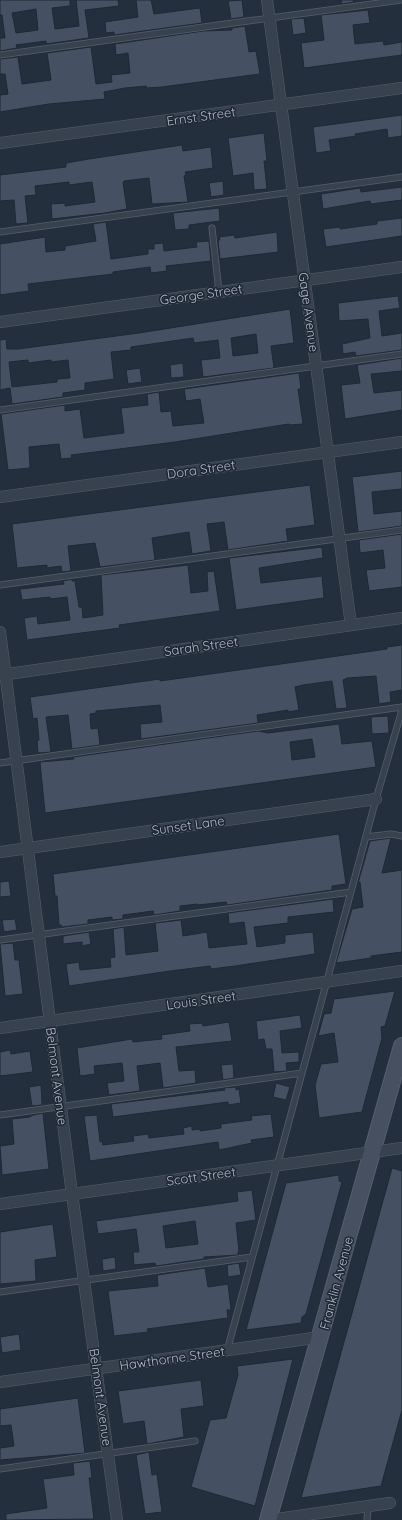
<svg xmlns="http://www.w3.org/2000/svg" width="402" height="1520" font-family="Quicksand,sans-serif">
  <rect width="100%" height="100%" fill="#242f3e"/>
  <path fill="#455162" stroke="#1f2835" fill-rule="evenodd" d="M0,0h70v6l-18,2 3,21 24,-3 -3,-26h42l1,6 -34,4 4,28 -43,6v-3l-30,4 1,3 -17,3v-13h5l-3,-23h-2zM36,9l2,21 -22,3 -4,-20z
    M136,0h15l3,14 46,-6 2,15 -88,12v-3l-8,1 -1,-11 33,-5z
    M242,0l2,17 -13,2 -3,-18z
    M341,0h12l1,2 -12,2z
    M368,10l2,13 -17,2 2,19 28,-3 1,4 18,-3v13l-98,13 -3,-25 23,-3 -3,-25z
    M304,18l2,15 -13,2 -2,-16z
    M245,26l4,26 7,-1 4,23 -98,13 -15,1 -1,-2 -21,2 -21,4 1,7 -56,5 -49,8v-17l8,-1 -3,-20h-5v-15l18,-2 4,27 29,-4 -4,-27 44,-6 5,37 16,-2 -1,-7 19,-2 -2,-20 -12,2 -1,-11 88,-13 29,-1v-2z
    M402,115v21l-14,2 -1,-9 -32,5 1,2 -27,4 2,11 -15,2 -3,-26z
    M264,133l3,28h-3l3,28 -13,1 -1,-17 -20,3 -5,-38z
    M182,145l1,6 28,-4 2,21 -28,4 1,3 -2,1 4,26 -36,2 -3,-26 -25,3 -1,2 4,26 -22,4 -53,6 -1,-15 14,-1v3l30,-4 -3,-20 -23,3v-3l-34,4 1,9 -11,1 3,27 -12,1 -2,-24 -14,1v-26l66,-8v-4l23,-4z
    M223,181l1,14 -13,2 -2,-14z
    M402,187v13l-31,4 -1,-3 -47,8 -2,-15 39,-6 1,4z
    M219,208l1,13 -31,4v4l-14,1 -2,-17z
    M402,218v18l-76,11 -3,-18 17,-2v2l37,-5v-3z
    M106,222l5,37 37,-5v-5h6v-5l9,-1 1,8 33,-4 -1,-5 13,-1 2,20 -45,5 1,5 -16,2 -1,-6 -37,5v2l-85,10 1,7 -29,4v-51l45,-7 1,15 19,-2v-4l31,-5 -3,-17z
    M277,232l1,20 -58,7 -2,-19h2l-1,-3 15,-2 1,3z
    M398,296l2,12 -21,3 3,25 20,-3v17l-46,6 -1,-4 -12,2 -1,-10 28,-6 -2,-19 -29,2 -1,-18z
    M290,309l4,34 -23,3 3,22 -71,9 -2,-17 19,-2 -2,-18 -24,3 -1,-5 -62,9v3l-20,2 3,27 -29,4v7l-22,3v4l-51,7 -2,-16 -10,2v-50l6,-1 1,10h11l121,-16zM256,334l2,19 -25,3 -2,-18zM28,360v3l23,-3v2l17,-2 2,18 -13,1v3l-45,5 -3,-25z
    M402,358v13l-31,3 3,19 28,-3v20l-57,9 -4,-34 19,-2 -3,-18z
    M183,363l1,14 -13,1 -1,-13z
    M140,368l2,14 -14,2 -2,-14z
    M299,373l2,16h-3l5,35 -14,1v-1l-114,18 -104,13 1,3 -11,1 -2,-15 -30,3 1,21 -22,2 -7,-56 64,-9v6l15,-2 4,29 40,-5 -3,-25 27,-3 -1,-11 12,-2 2,20 10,-1 2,15 31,-3 -4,-24 -14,2 -2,-12z
    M402,471v18l-30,3 2,22 28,-3v15l-44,6 -6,-55z
    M310,485l5,40 -29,4 2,12 -60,9 -4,-28 -17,2 4,27 -19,3 -3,-22 -37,6 3,22 -55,7 -5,-24 -27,3 3,25 -9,1 -1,-6 -14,2v-3l-30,3 -5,-44z
    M402,534v53l-33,4 -3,-21 19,-2 -2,-18 -23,3 -1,-13z
    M322,547l1,11 -64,10 2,15 61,-7 2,22 -88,12 -7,-52z
    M188,565l3,28 17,-2 -1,-19 7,-1 6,40 -101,14 1,3 -93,12 -3,-22 13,-2 1,8 32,-4 -3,-23 -17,2v-2l-28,3 -2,-11 44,-5 -1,-3 9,-2v2h3l4,26h3l1,11 20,-3 -2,-40z
    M402,645v45l-12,2 1,10 -12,2 -3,-28 -29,2 -4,2 4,28 -11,1 -4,-28 -29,4 -8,2 4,23 -11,2v-2l-31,5 1,8 -117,16 -1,-15 22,-2 -2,-17 -64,6v2l-6,1 1,15 7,-1 2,17 -28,4 -4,-34 -22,2 5,35 -13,1 -1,-12 2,-1 -2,-22 -4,1 -3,-22 130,-18v2l36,-5 191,-27v-2z
    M388,716l1,17 -17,1 -1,-17z
    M339,724l3,20 30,-3 4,26 -331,46 -5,-51 34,-3 -1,-2 185,-26 10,2zM312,739l3,18 -23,3 -2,-18z
    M339,834l7,50 -14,2v4l-105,15 -1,-3 -28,3v-1l-18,2v5l-26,4 -1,-4 -30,4v4l-11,1v-3l-24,3v4l-26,3 -1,-2h-2l-2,-29h-2l-2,-22z
    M391,838l-9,35 20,-3v82l-31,4v2l-35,5 16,-54 11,-2 -3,-25 -2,1 12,-42z
    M9,881l2,15 -11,1v-15z
    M333,899l1,13 -46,5v6l-34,4 3,20 28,-4v-8l28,-3 2,22 -80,12 -24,3 -1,-3 -40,5 -101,15 -3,-22 13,-2 1,8 31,-3 -1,-9 5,-1 -2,-28 11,-2 2,28 32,-4 -3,-28 26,-3 2,16 24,-4 2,16 38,-4 -3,-22 -15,2 -1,-11z
    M15,919l2,11 -13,2 -2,-12z
    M89,932l2,12 -9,2v-4l-19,2v-8z
    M13,943l2,17h4l4,34 -18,2 -5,-52z
    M395,991l-10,35 -4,1 1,11 -20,74 -43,6 -4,-33 6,-21 17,-2 -4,-29 -16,3 6,-22 7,-1 3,-14z
    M300,1015l2,13 -22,3 2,22 17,-1v10l-13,1 1,8 -13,1 -2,-23h-6l-2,-10 -6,1 -2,-19z
    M229,1022l3,19 -56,6 3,24 16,-1 1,13 -33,5 -3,-25 -23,3 3,25 -31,4 -2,-12 17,-2 -2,-18 -28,3 1,8 -15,2 -3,-28 55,-9 1,3 29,-3 -1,-4 29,-4 -1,-7 13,-1 1,3z
    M10,1050l1,4 19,-3 3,21 -33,4v-24z
    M233,1064l1,14 -11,2 -2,-15z
    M276,1083l14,4 -4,13 -13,-3z
    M41,1085l1,20 -10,1 -3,-19z
    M236,1087v3l3,-1 2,14 -13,2v-3l-115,15 -2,-13 114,-14 -1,-2z
    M43,1113l6,56 -47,6 -2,-29 14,-2 -2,-25 18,-2 3,-2z
    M271,1114l3,23 -23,3 1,3 -33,7 -1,-8 -128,19 -6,-45 13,-1 3,27 2,-1 1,4 31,-4 -1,-5 15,-2 1,4 35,-4 -1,-6 9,-2v4l8,-1v2l21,-3v-4l31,-4 -1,-4z
    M392,1168l10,3v239l-21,76 -80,12z
    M339,1175v6l3,1 -36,132 -4,3 -1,6 -55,7 40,-147z
    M252,1190l4,30 -20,3 3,28 -1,1v3l-34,2v2l-48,7 -1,-3 -21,2 -1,-13h6l-3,-23 -38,5 -2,-13 142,-20 -1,-9zM195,1221l3,23 -32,4 -3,-22z
    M53,1224l4,33 -22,3 1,21 -36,3v-52z
    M115,1257l1,12 -13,2 -1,-12z
    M239,1263l2,12 -13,2 -1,-12z
    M205,1268l3,19 20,-3 3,26h-4l1,8 -81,11 1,3 -34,4 -6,-45 50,-5 -1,-11z
    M19,1334l2,16 -19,3 -2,-16z
    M293,1359l-38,147 -64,-19 19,-67 16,-2 12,-43 -1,-9z
    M201,1380l3,26 -23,3 3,28 -37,7 -3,-23 -21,3 -5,-33z
    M78,1398l7,55 -85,7v-12l14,-2 -3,-21 -11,1v-17z
    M149,1452l3,23 5,-1 5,38 -17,2 -9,-59z
    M90,1461l2,17h-3l5,41 -88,1v-6l41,-6 -4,-29 31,-4 -1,-12z"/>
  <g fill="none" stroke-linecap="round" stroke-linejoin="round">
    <defs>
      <path id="lane" d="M0,55l401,-55
        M212,228l7,64
        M0,232l402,-55
        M0,410l402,-56
        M0,585l402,-55
        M0,763l402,-56
        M366,837l25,-3 11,2
        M0,940l351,-48
        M0,1115l302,-42
        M0,1292l252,-35
        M227,1351l149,-552 26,-89
        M0,1469l195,-28
        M367,1520l1,-14"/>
      <path id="street" d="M267,0l84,625
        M0,143l402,-55
        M0,322l402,-55
        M0,497l402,-55
        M0,632l72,562 45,326
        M0,675l402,-57
        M0,852l376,-53
        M0,1028l402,-57
        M0,1204l402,-56
        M0,1382l321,-45
        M270,1520l120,-17"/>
      <path id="secondary" d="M268,1520l134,-474"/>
    </defs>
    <use href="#lane" stroke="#565f6c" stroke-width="7"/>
    <use href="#street" stroke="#565f6c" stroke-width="12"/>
    <use href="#secondary" stroke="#565f6c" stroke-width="18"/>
    <use href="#lane" stroke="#38414e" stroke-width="5.5"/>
    <use href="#street" stroke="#38414e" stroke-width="11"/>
    <use href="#secondary" stroke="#465061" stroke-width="16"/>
  </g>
  <g text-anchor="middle" stroke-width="3" stroke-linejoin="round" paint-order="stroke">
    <g font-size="13" fill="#b4bcc9" stroke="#1d2633">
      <text transform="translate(201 116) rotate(-8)" y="5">Ernst Street</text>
      <text transform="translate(201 294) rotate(-8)" y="5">George Street</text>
      <text transform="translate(309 312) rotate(82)" y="5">Gage Avenue</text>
      <text transform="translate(201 469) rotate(-8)" y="5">Dora Street</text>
      <text transform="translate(201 646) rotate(-8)" y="5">Sarah Street</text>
      <text transform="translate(188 825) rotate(-8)" y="5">Sunset Lane</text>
      <text transform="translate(201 1000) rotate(-8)" y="5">Louis Street</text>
      <text transform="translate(57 1076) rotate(83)" y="5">Belmont Avenue</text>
      <text transform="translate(201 1176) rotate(-8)" y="5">Scott Street</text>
      <text transform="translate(336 1283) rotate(-75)" y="5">Franklin Avenue</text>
      <text transform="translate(172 1358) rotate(-8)" y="5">Hawthorne Street</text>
      <text transform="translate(101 1397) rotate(82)" y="5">Belmont Avenue</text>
    </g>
  </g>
</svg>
